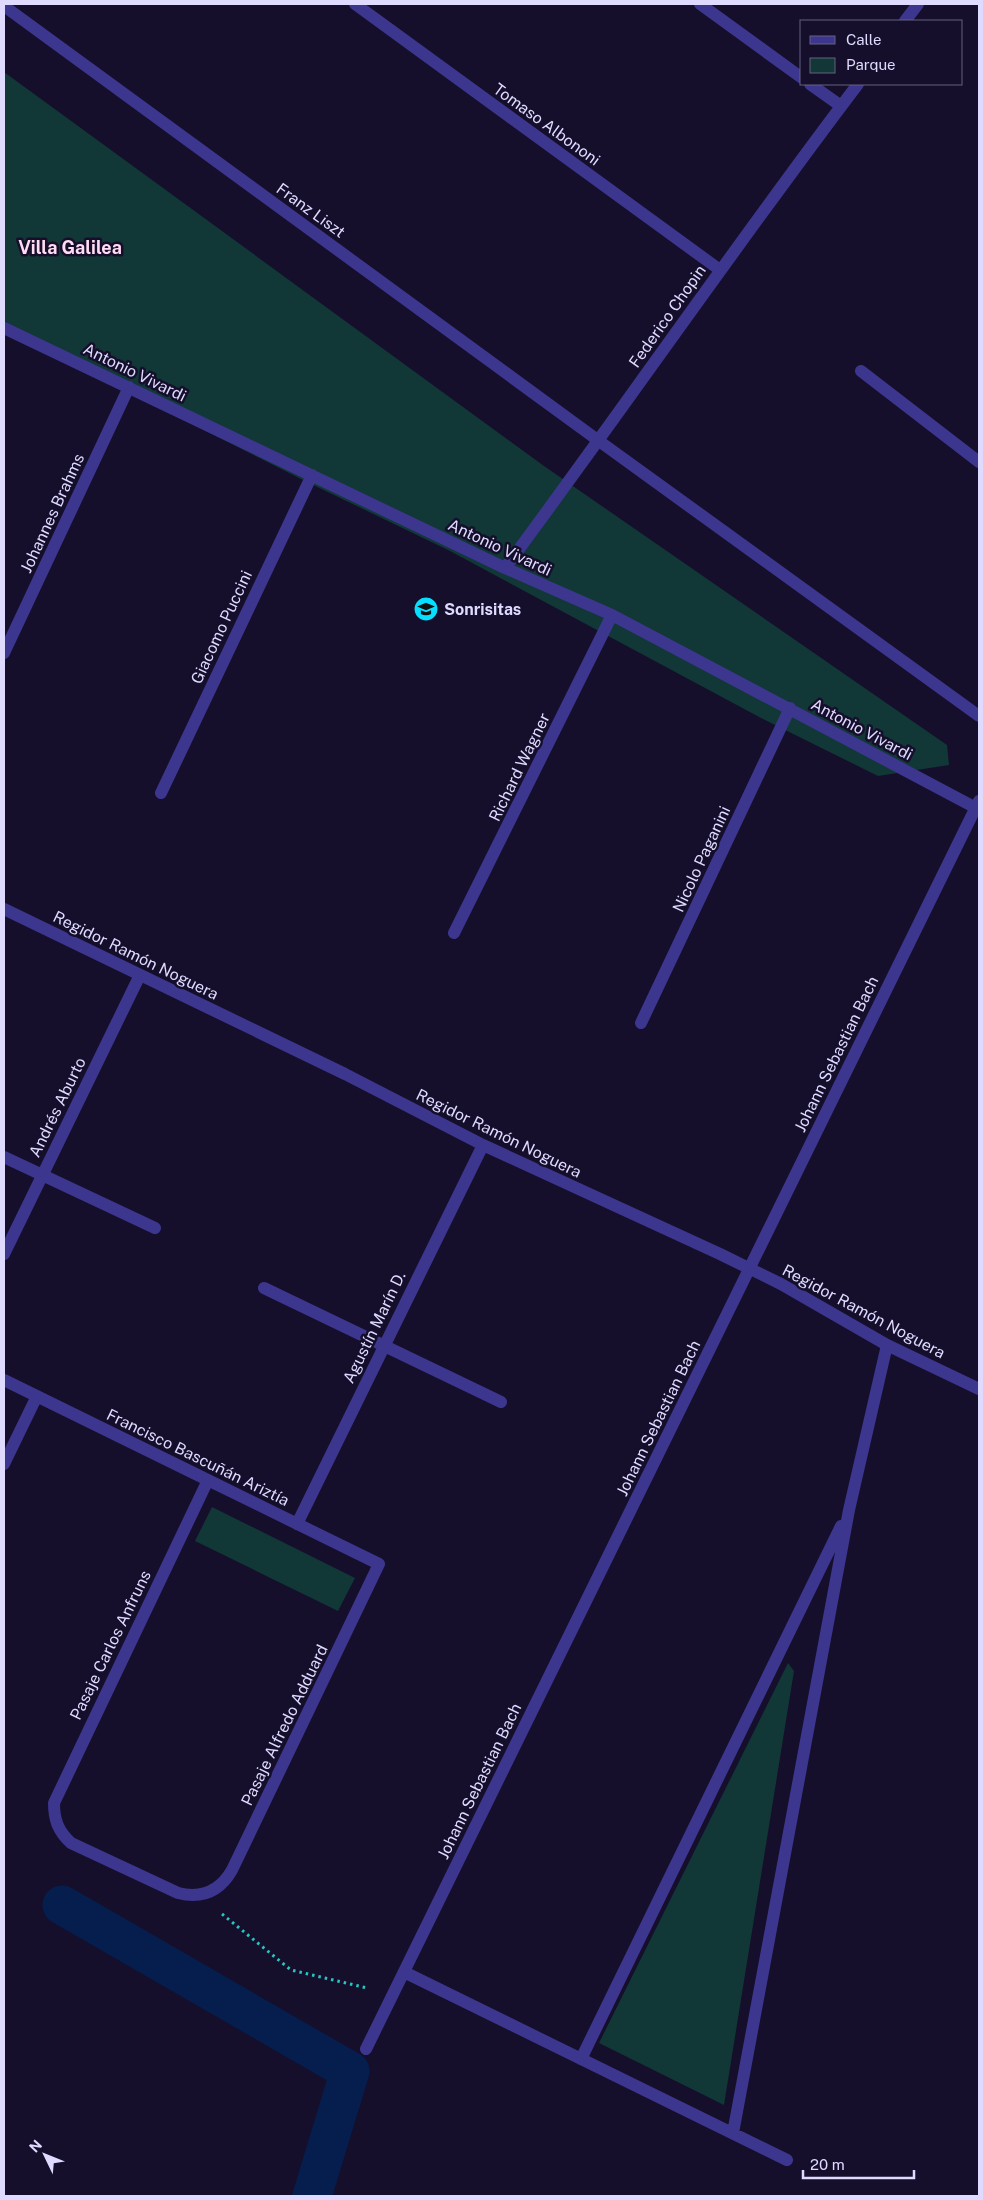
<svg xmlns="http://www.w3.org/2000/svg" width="983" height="2200" font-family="'Public Sans',sans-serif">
  <rect width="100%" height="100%" fill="#150f2c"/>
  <path fill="#113736" d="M4,72l540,394 403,279 2,20 -71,11 -117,-58 -311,-167 -145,-70 -301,-152z
    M212,1507l143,71 -17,33 -143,-70z
    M788,1663l6,8 -70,434 -125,-62z"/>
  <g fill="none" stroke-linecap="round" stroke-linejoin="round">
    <path stroke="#061e4e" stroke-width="39" d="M62,1905l288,166 -38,125"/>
    <path stroke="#26c7c2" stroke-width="3" stroke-dasharray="2.5 4" stroke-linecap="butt" d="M222,1914l69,56 76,18"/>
    <path stroke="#3c368f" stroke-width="12" d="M355,4l365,266
      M700,4l102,74
      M4,6l595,435 380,275
      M905,21l13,-17
      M810,84l31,22
      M4,328l501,240 107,47 364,193
      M861,371l118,91
      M505,568c119,-160 232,-325 353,-484
      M4,653l125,-266
      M161,793l151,-318
      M4,909l341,165 138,71 237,109 61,30 106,61 92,44
      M454,933l158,-318
      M641,1023l149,-315
      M4,1157l151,71
      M4,1254l136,-279
      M264,1288l237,114
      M4,1380c125,61 250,123 375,184l-147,306c-12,21 -30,29 -54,23l-107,-50c-13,-12 -17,-23 -17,-40l154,-323
      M4,1464l33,-68
      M297,1524l186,-379
      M404,1972l383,188
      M366,2049l613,-1248
      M581,2059l260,-533
      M733,2133l116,-623 38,-165"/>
  </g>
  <defs>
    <symbol id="school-disc" viewBox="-11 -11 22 22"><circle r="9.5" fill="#06dfff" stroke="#150f2c"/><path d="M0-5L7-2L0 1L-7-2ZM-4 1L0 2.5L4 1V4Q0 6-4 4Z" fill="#111"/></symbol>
  </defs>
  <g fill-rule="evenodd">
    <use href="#school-disc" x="412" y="595" width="28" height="28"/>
  </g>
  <g text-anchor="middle" stroke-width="5" stroke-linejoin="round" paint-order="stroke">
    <g font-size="16" fill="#dfdaff" stroke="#150f2c">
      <text transform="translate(547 124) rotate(36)" y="6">Tomaso Albononi</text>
      <text transform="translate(311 210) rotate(36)" y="6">Franz Liszt</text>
      <text transform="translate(667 316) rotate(-55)" y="6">Federico Chopin</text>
      <text transform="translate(135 372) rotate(26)" y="6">Antonio Vivardi</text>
      <text transform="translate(52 513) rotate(-65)" y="6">Johannes Brahms</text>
      <text transform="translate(500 547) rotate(25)" y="6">Antonio Vivardi</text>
      <text transform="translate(221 627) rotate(-65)" y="6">Giacomo Puccini</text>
      <text transform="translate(862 729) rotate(28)" y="6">Antonio Vivardi</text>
      <text transform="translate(519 767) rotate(-64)" y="6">Richard Wagner</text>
      <text transform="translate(701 859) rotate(-65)" y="6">Nicolo Paganini</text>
      <text transform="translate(136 955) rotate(26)" y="6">Regidor Ramón Noguera</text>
      <text transform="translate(836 1054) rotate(-64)" y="6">Johann Sebastian Bach</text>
      <text transform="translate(57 1107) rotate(-64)" y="6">Andrés Aburto</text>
      <text transform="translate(499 1133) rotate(26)" y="6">Regidor Ramón Noguera</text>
      <text transform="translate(864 1311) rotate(28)" y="6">Regidor Ramón Noguera</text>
      <text transform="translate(374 1327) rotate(-64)" y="6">Agustín Marín D.</text>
      <text transform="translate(658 1418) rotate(-64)" y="6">Johann Sebastian Bach</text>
      <text transform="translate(198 1457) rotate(26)" y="6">Francisco Bascuñán Ariztía</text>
      <text transform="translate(110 1645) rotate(-64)" y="6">Pasaje Carlos Anfruns</text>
      <text transform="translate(284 1725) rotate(-64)" y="6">Pasaje Alfredo Adduard</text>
      <text transform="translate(479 1781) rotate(-64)" y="6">Johann Sebastian Bach</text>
    </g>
    <g font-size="16" font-weight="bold" fill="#dfdaff" stroke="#150f2c" text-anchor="start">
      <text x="444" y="615">Sonrisitas</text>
    </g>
    <g font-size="18" font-weight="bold" fill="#ffdcf1" stroke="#150f2c">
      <text x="70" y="254">Villa Galilea</text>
    </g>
  </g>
  <rect width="983" height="2200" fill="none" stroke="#dfdaff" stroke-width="10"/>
  <rect x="800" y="20" width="162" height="65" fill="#150f2c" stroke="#666080"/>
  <rect x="810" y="36" width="25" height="8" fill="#3c368f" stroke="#666080"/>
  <text x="846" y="45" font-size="15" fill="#dfdaff">Calle</text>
  <rect x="810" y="58" width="25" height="15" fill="#113736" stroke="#666080"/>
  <text x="846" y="70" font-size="15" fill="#dfdaff">Parque</text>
  <g transform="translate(45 2155) rotate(313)" stroke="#150f2c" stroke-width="4" paint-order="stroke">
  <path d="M0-4L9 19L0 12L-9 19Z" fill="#dfdaff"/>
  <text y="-8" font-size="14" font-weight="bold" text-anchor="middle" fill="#dfdaff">N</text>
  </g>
  <path d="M803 2170v8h111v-8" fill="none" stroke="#dfdaff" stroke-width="2.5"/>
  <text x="810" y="2170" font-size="15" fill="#dfdaff" stroke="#150f2c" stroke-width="4" paint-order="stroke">20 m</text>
</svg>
